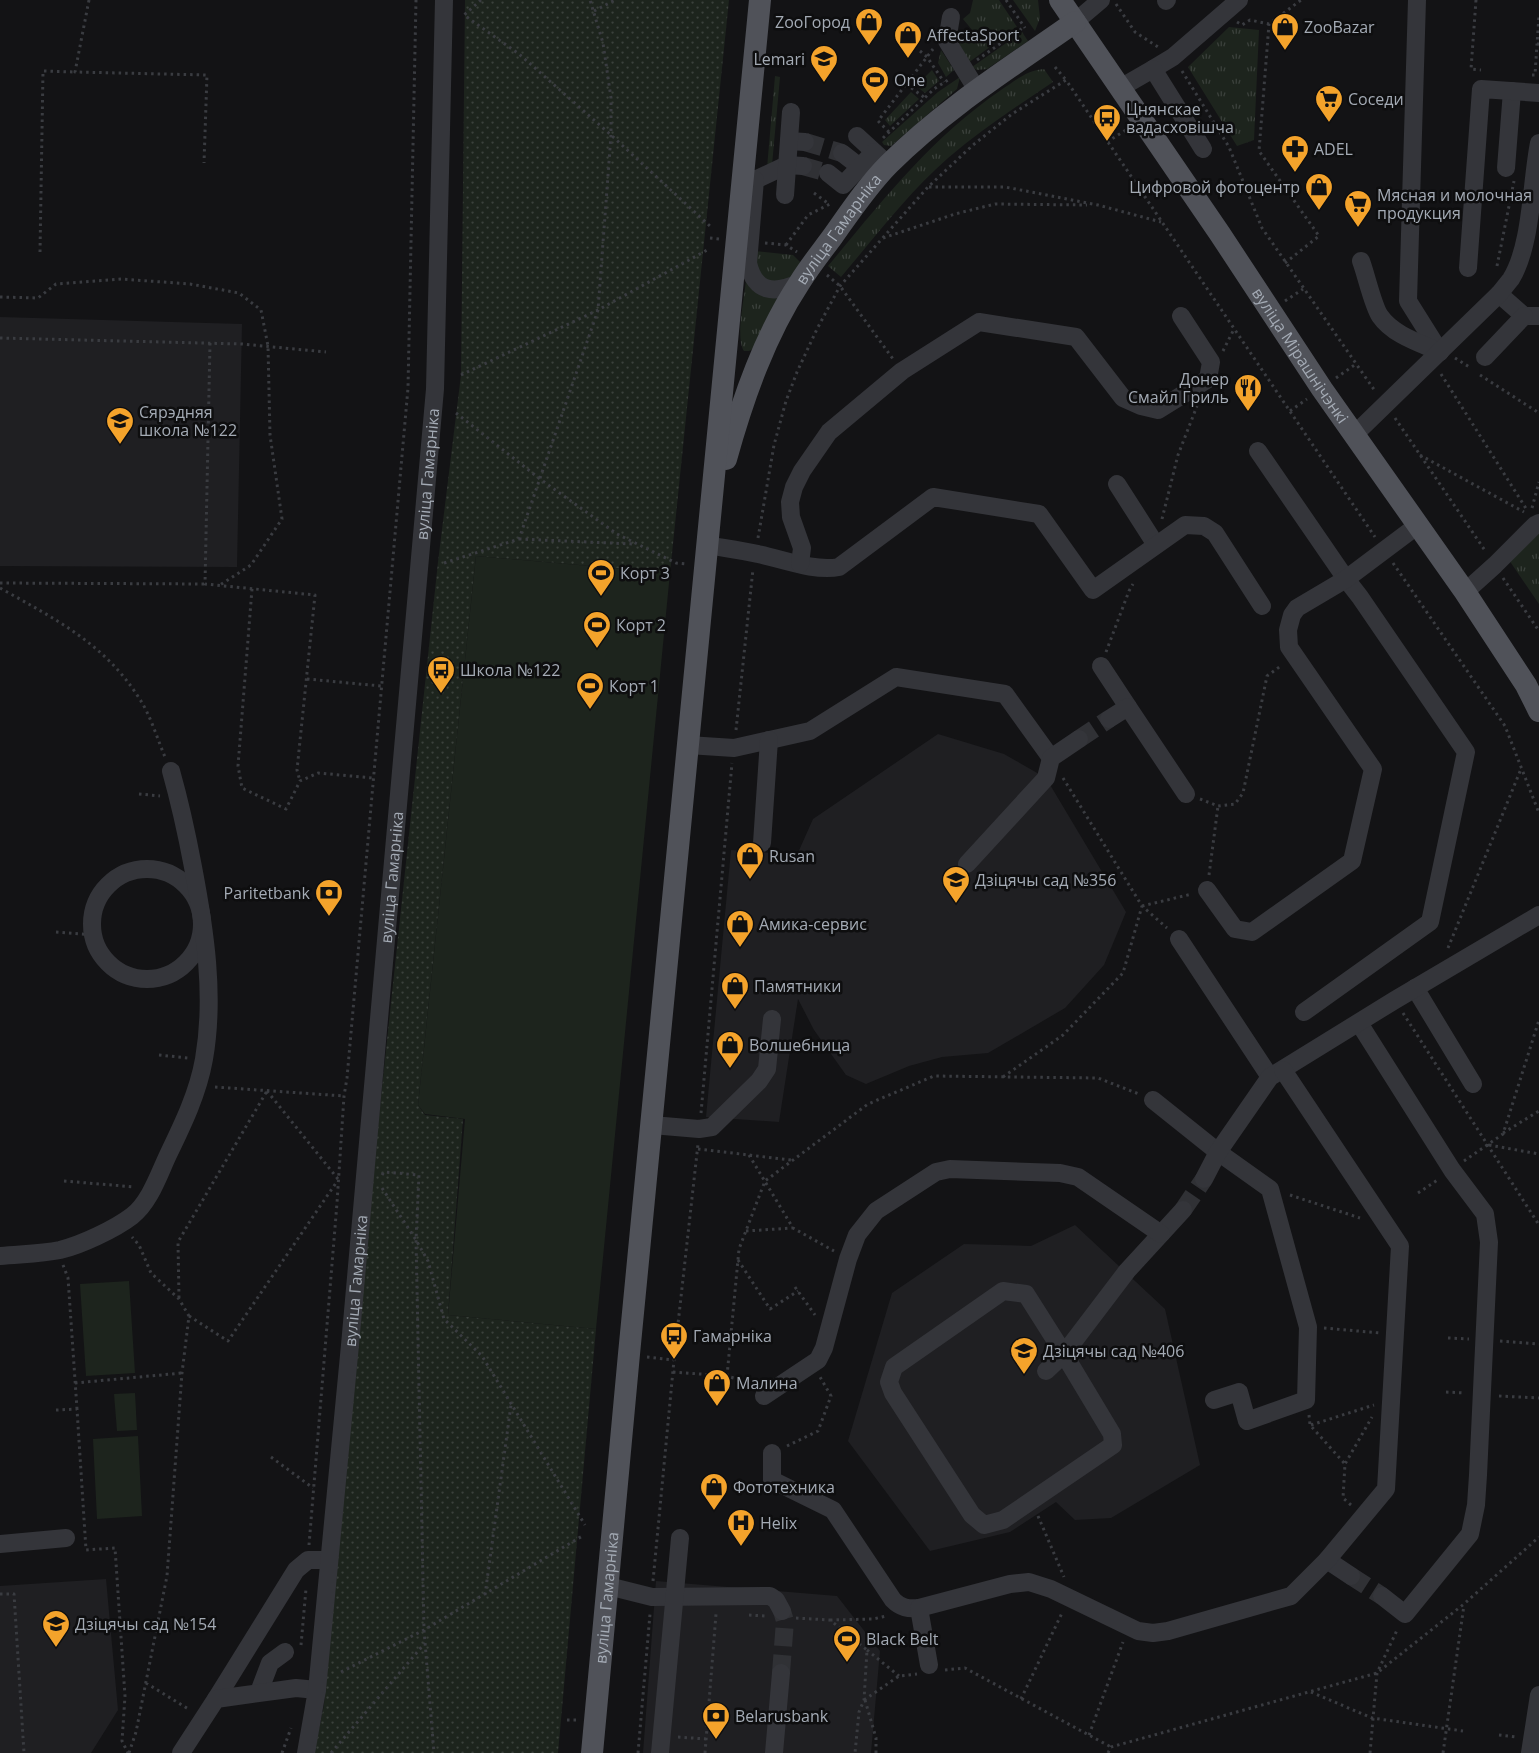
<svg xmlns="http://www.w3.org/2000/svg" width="1539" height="1753" font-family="'Open Sans',sans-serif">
  <defs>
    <pattern id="grass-tufts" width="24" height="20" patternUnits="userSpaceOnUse" patternTransform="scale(1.25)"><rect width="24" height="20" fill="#1d241d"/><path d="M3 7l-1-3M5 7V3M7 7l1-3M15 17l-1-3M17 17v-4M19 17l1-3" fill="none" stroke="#3b413c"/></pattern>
    <pattern id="park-dots" width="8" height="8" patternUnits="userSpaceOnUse" patternTransform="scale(1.25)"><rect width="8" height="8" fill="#1d241d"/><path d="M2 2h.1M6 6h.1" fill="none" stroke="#3b413c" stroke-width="1.8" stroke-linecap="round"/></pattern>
  </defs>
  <rect width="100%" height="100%" fill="#131315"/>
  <path fill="#1f1f22" d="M0,317l242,7 -5,243 -237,-1z
    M938,734l66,20 42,24 80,134 -22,53 -39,43 -77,45 -46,4 -33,9 -43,18 -20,-9 -32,-45 -16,-31 -19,123 -73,-5 25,-267 66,5 16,-36z
    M1075,1225l90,84 35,156 -89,53 -36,2 -19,-18 -46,30 -80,19 -82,-110 44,-148 72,-49 67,2z
    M106,1579l12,131 -27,43h-91v-167z
    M656,1581l181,15 43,55 -9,102h-228z"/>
  <path fill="url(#grass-tufts)" d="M973,0h26l18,27 -49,36 -11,-19 16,-13 -10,-12 7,-6z
    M1013,0h25l2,18 -5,13z
    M1229,27l30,3 -5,110 -17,6 -49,-79z
    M1022,32l6,9 -41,28 -10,1 -5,-3z
    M941,50l13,20 -8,7 -8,-14z
    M1044,69l9,13c-36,24 -72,48 -105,76 -40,35 -73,79 -107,119l-13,-11c55,-66 102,-127 173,-176 14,-9 26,-20 43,-21z
    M932,70l7,11 -14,12 -9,-7z
    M775,76l5,1 -8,88 -5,3z
    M960,77l-3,12 -66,57 -7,-1 -2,-3 56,-50z
    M911,92l8,7 -29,27 -5,-6z
    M755,251l38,4 8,8 -12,19h-22l-11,-11z
    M746,279l36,16 -29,54 -4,2h-5c-9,-13 1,-55 2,-72z
    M1539,533v71l-30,-44z"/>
  <path fill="url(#park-dots)" d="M465,0h264l-59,573 -194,-17 -58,549 7,10 38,4 -15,196 148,14 -38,424h-244l10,-48 38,-430 76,-713 23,-187z"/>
  <path fill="#1d241d" d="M476,556l194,17 -74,756 -148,-14 17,-196 -40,-5 -7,-9z
    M129,1281l6,92 -49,3 -6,-92z
    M135,1393l2,37 -20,1 -3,-37z
    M138,1436l4,80 -45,3 -4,-80z"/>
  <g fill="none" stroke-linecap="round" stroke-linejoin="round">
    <path stroke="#303135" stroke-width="18" stroke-dasharray="18 9" stroke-linecap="butt" d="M805,142l37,11
      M803,166l25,7
      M1079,739l30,-20
      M1183,1210l21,-31
      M1351,1576l31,20
      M781,1673l4,-52 -3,-10"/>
    <path stroke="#3a3c41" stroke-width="3" stroke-dasharray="2.5 4" stroke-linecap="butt" d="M89,0l-14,72 132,3 -3,88
      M481,0l-17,15 55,39 92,81 100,92
      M1006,0l19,28
      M1476,0l-5,69 10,1
      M1116,4l19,28 23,15
      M594,11l21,-11
      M1237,22l5,3 8,-5 19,4
      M1539,44h-2l2,-28
      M920,51l7,6 17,25
      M977,60l47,-33
      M1055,67l11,13
      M1182,71l47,76 33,81 113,163
      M1532,75h3l2,-31
      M906,84l19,14
      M889,132l-11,-11 55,-72
      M883,138l51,-49 17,-11
      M1107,142l19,-12
      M929,187h76l93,18 63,17
      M814,193l15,11
      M710,238l9,1
      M883,238l72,-24 40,-10 92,1
      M765,243l21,2 11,7
      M786,245l22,-30 22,-11
      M40,252l3,-181 32,1
      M1285,263l34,-27 -60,-85 10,-127 32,-24
      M1497,266l17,-85
      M827,275l13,11 53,73
      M0,297l38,1 18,-14 65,-5 69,5 49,9 22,17 7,36 2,89 12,84 -31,46 -31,20
      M1285,301l18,-12
      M0,338l242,6 84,8
      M210,343l-5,241 110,11 -18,175 3,11
      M1223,351l11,-22
      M1455,358l16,10
      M1441,374l86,136
      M461,375l137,-65 111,-61
      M1480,375l59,38
      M1336,378l20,-14
      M1290,411l17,-12
      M456,413l84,66 77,55 59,29 11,1
      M1395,418l91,134
      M1420,455l104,57
      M1532,508l7,-26
      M1162,519l16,-64 19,-49
      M758,538l16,-93 12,-44 11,-29 20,-43 23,-43 88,-99 45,-42 39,-31 54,-34 309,457
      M519,539l114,5
      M444,563l75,-24 79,-229 13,-175v-37l-8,-55 -13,-43
      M1393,563l112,163 34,87
      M1503,578l36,53
      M0,583l205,1
      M0,588c55,31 104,55 139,110 11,16 18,40 26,59
      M252,589l-14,177 4,22 44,21 14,-28 18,-8 55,5
      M1106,652l23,-61 4,-7
      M307,679l74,7
      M736,730l17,-161
      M1063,778l79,128 25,22
      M139,794l21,2
      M1200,799l18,7 17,-2 8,-11 24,-117 15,-11
      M1209,875l9,-69
      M1142,906l50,-12
      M56,932l37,3
      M1448,948l73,-179
      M1403,1013l136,212
      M159,1055l29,3
      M1003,1077l60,-42 60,-62 19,-67
      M215,1087l129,9
      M267,1091l71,88
      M701,1113l31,-350
      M1503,1133l36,-22
      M1489,1145l50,9
      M698,1149l93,11
      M749,1155l44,73 41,23
      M1464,1161l39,-27 36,-114
      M382,1175l2,-3 35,3 -3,65 8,390 10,123
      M64,1181l71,6
      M382,1188l34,52 12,21 16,58 38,37 103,169
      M1418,1193l21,-14
      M1290,1195l70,23
      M746,1231l47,-3
      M738,1260l32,49 28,-18
      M63,1265l5,13 9,131
      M795,1287l20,28
      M179,1298l-1,-56 89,-151
      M189,1316l39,25 110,-161
      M1324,1328l56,5
      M1448,1338l21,1
      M1500,1341l39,3
      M647,1357l27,3
      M673,1372l54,4 27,8
      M727,1376l12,-127 26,-68 103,-77 66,-28 164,2 41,16
      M75,1383l107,-10
      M1446,1392l19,1
      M1499,1396l40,2
      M56,1410l21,-1 9,141 29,-2 10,148 -3,45 6,12
      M1309,1415l1,10 35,39
      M1311,1425l63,-20
      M787,1446l31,-15 13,-35 -11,-19
      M271,1457l42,31
      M1351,1505l-8,-7 2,-34 27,-47
      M1038,1516l26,61
      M309,1545l28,-342 7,-107 3,-18 61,-690 8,-388
      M653,1581l21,-221 24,-216
      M0,1594h14l10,159
      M485,1595l26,-190
      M749,1615l16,1
      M796,1618l34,2 37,30 -3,50 -5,12 -4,41
      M830,1620l43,-1 13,-3
      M301,1645l5,-56
      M867,1650l32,26
      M945,1670l20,-2 146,79
      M341,1672l83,-42 160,-95
      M146,1683l44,27
      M1311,1692l61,26 91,13
      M1021,1699l41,-86
      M864,1700l35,-24 18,-2
      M865,1700l11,38v15
      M567,1720h9
      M1089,1735l34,-93
      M1499,1735l17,2
      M678,1737l28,2
      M129,1753l7,-21 31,-156 15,-203 7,-57 -10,-17 -28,-26 -12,-28 -7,-8
      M282,1753l9,-25
      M331,1753l94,-110
      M638,1753l12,-139
      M705,1753l11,-139
      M1108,1753l3,-6 266,-74 87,-69 75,-67
      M1370,1753l7,-80 21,-45
      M1443,1753l21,-148"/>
    <g stroke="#34353a" stroke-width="18">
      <path d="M1417,0l-9,301 32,51"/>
      <path d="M1166,1l1,-1"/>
      <path d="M951,17l-4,24 30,49"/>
      <path d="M1075,22l26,-22"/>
      <path d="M1153,69l20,-12 66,-57"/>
      <path d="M1120,88l33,-19 50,80"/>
      <path d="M857,136l25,23"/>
      <path d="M789,141l16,1"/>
      <path d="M842,153l18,14"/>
      <path d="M1506,168l6,-77"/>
      <path d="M828,173l15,12 31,-33"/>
      <path d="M744,179l11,1 32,-15 16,1"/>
      <path d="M755,180l-7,83c7,30 26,31 51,20"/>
      <path d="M785,195l6,-83"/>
      <path d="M1361,261c5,13 12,45 19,55 13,19 40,27 60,36"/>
      <path d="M1468,268l13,-179 58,4"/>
      <path d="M1499,294l25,22h15"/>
      <path d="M1485,357l39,-41"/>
      <path d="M1355,434l144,-140c4,-5 8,-10 12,-15 21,-34 20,-96 28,-136"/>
      <path d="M1258,451l88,128 14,18 106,155 -36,170 -126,90"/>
      <path d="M1117,484l39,61"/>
      <path d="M707,545c17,3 34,5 51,9 24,5 57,18 81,13l94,-70 106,17 54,76 92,-65 19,1 11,7 47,73"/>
      <path d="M800,564l2,-16 -11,-31 -1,-15 4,-15 8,-16 27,-39 73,-61 77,-49 97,15 47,61 18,8 17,4 50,-31 3,-17 -30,-46"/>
      <path d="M1465,592l30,-27 40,-40 4,-2"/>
      <path d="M1101,666l27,41"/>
      <path d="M1109,719l19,-12 58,87"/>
      <path d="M688,745l46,3 76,-17 86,-54 109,17 46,64"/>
      <path d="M762,843l7,-103"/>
      <path d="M967,864l79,-86 5,-20 28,-19"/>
      <circle cx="147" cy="924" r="55"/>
      <path d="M1207,890l28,39 17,3 100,-71 21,-92 -84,-122 -1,-17 4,-15 5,-7 49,-29 72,-54"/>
      <path d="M1179,939l91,138"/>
      <path d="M1415,988l58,96"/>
      <path d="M1359,1023l93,147 33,44 4,28 -11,233 -2,30 -6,29 -65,80 -23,-18"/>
      <path d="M1153,1100l65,52 52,37 38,138 -2,73 -59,21 -8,-29 -25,8"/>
      <path d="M652,1125l47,4 13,-2 47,-46 8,-12 5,-50"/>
      <path d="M1204,1179l14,-27 52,-75 125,-77 144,-85"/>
      <path d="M0,1256c20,-2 41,-2 60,-6 21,-5 55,-21 72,-34 18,-14 27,-42 36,-61 15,-31 30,-62 36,-96 11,-63 1,-129 -11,-192 -6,-32 -13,-64 -22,-96"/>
      <path d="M1046,1371l18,-17 -38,-60 -23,-3 -109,76 -5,15 4,11 79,122 12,10 19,-5 110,-75 -1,-11 -48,-80 63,-83 56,-61"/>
      <path d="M764,1396l54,-36 6,-12 24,-89 9,-24 19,-24 60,-39 14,-3 110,4 18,4 83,57"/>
      <path d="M772,1453v27l61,30 60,90c8,8 15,9 26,8"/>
      <path d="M0,1544l66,-6"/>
      <path d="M1327,1560l24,16"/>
      <path d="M608,1586l44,11 118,-1 6,4 6,11"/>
      <path d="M929,1665l-10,-57 91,-24 19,-2 22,7 87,42 15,2 15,-2 123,-35 36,-36 59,-71 14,-243 -117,-176"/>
      <path d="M259,1692l11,-29 15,-11"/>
      <path d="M216,1699l80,-129 12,-10h21"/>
      <path d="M181,1753l35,-54 80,-11 21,2"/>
      <path id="s1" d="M306,1753l11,-63 33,-345 85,-956 9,-389"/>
      <path d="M660,1753l20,-215"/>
      <path d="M774,1753l7,-80"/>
      <path d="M1530,1753l9,-58"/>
    </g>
    <g stroke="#505259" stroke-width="22">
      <path id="s2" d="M1060,0l160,234 102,155 143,203 61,93 13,26"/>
      <path id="s3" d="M726,459c17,-61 39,-124 74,-177 10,-16 22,-31 33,-46 17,-24 35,-51 56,-72 55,-55 122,-97 186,-142"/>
      <path id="s4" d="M592,1753l37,-399 131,-1354"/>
    </g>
  </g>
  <defs>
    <symbol id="shop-pin" viewBox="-11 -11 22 30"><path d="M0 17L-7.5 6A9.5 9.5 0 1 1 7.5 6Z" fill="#f4a32b" stroke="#0e0e0f"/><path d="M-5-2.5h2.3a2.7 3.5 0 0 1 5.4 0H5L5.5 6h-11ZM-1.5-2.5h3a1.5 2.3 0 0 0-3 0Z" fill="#111"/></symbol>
    <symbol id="school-pin" viewBox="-11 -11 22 30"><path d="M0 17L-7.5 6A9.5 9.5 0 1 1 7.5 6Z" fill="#f4a32b" stroke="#0e0e0f"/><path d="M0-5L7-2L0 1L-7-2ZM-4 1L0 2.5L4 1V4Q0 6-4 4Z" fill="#111"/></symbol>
    <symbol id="stadium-pin" viewBox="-11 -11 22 30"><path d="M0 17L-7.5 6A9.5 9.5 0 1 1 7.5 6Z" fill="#f4a32b" stroke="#0e0e0f"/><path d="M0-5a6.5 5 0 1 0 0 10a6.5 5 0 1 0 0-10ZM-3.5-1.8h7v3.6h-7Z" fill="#111"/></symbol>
    <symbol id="supermarket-pin" viewBox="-11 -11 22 30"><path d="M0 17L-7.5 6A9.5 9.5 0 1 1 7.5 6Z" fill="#f4a32b" stroke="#0e0e0f"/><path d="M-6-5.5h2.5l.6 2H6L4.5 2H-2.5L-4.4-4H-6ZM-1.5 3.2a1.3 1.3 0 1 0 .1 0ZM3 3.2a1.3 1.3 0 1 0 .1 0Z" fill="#111"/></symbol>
    <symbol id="bus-pin" viewBox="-11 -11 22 30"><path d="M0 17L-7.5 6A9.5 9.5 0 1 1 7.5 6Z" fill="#f4a32b" stroke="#0e0e0f"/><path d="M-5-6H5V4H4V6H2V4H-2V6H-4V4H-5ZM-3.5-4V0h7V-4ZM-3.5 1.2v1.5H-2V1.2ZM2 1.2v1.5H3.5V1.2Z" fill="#111"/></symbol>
    <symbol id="pharmacy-pin" viewBox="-11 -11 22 30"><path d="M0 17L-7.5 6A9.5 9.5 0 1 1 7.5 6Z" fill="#f4a32b" stroke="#0e0e0f"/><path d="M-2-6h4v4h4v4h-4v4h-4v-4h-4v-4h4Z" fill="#111"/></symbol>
    <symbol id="restaurant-pin" viewBox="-11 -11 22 30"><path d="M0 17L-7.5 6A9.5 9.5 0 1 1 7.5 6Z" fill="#f4a32b" stroke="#0e0e0f"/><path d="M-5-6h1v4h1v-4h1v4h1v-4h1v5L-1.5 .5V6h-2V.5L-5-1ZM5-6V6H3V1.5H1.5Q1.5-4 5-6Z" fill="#111"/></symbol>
    <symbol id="bank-pin" viewBox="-11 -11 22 30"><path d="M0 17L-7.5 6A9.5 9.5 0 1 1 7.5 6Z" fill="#f4a32b" stroke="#0e0e0f"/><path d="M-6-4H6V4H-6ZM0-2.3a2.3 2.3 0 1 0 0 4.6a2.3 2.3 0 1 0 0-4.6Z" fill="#111"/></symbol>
    <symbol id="hospital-pin" viewBox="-11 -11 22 30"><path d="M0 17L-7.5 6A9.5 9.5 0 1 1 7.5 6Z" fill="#f4a32b" stroke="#0e0e0f"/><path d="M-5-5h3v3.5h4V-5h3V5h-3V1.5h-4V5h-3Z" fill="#111"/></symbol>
  </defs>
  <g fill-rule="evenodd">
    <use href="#shop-pin" x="853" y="6" width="32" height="43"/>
    <use href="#shop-pin" x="1269" y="11" width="32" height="43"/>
    <use href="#shop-pin" x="892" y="19" width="32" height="43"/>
    <use href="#school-pin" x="808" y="43" width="32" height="43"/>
    <use href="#stadium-pin" x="859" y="64" width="32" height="43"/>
    <use href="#supermarket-pin" x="1313" y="83" width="32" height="43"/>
    <use href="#bus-pin" x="1091" y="102" width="32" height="43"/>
    <use href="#pharmacy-pin" x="1279" y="133" width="32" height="43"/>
    <use href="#shop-pin" x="1303" y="171" width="32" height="43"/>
    <use href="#supermarket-pin" x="1342" y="188" width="32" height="43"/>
    <use href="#restaurant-pin" x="1232" y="372" width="32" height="43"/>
    <use href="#school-pin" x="104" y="405" width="32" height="43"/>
    <use href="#stadium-pin" x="585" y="557" width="32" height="43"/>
    <use href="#stadium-pin" x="581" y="609" width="32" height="43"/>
    <use href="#bus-pin" x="425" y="654" width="32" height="43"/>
    <use href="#stadium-pin" x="574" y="670" width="32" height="43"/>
    <use href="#shop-pin" x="734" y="840" width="32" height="43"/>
    <use href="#school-pin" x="940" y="864" width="32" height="43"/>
    <use href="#bank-pin" x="313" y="877" width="32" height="43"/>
    <use href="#shop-pin" x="724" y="908" width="32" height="43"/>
    <use href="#shop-pin" x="719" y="970" width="32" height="43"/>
    <use href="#shop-pin" x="714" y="1029" width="32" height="43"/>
    <use href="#bus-pin" x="658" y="1320" width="32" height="43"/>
    <use href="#school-pin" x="1008" y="1335" width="32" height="43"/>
    <use href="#shop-pin" x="701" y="1367" width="32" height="43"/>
    <use href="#shop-pin" x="698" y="1471" width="32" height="43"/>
    <use href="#hospital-pin" x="725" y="1507" width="32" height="43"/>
    <use href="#school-pin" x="40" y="1608" width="32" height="43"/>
    <use href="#stadium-pin" x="831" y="1623" width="32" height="43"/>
    <use href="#bank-pin" x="700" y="1700" width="32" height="43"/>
  </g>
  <g text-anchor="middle" stroke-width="5" stroke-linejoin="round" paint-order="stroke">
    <g font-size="16" fill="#a4abb5" stroke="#0e0e0f" text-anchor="start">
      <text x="850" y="28" text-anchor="end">ZooГород</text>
      <text x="1304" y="33">ZooBazar</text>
      <text x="927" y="41">AffectaSport</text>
      <text x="805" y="65" text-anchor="end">Lemari</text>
      <text x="894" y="86">One</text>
      <text x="1348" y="105">Соседи</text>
      <text x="1126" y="115">Цнянскае<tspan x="1126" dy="18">вадасховішча</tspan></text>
      <text x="1314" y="155">ADEL</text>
      <text x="1300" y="193" text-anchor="end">Цифровой фотоцентр</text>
      <text x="1377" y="201">Мясная и молочная<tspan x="1377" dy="18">продукция</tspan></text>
      <text x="1229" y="385" text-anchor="end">Донер<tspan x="1229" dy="18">Смайл Гриль</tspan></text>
      <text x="139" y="418">Сярэдняя<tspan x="139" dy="18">школа №122</tspan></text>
      <text x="620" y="579">Корт 3</text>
      <text x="616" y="631">Корт 2</text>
      <text x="460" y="676">Школа №122</text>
      <text x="609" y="692">Корт 1</text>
      <text x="769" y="862">Rusan</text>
      <text x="975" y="886">Дзіцячы сад №356</text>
      <text x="310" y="899" text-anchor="end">Paritetbank</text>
      <text x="759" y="930">Амика-сервис</text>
      <text x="754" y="992">Памятники</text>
      <text x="749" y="1051">Волшебница</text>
      <text x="693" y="1342">Гамарніка</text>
      <text x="1043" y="1357">Дзіцячы сад №406</text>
      <text x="736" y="1389">Малина</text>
      <text x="733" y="1493">Фототехника</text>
      <text x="760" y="1529">Helix</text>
      <text x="75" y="1630">Дзіцячы сад №154</text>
      <text x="866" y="1645">Black Belt</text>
      <text x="735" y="1722">Belarusbank</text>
    </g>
    <g font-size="16" fill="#a4abb5" stroke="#0e0e0f">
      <text dy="6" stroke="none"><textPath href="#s3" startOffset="258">вуліца Гамарніка</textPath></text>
      <text dy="6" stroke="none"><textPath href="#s2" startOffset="429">вуліца Мірашнічэнкі</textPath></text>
      <text dy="6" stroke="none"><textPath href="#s1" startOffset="1285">вуліца Гамарніка</textPath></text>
      <text dy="6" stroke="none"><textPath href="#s1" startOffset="880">вуліца Гамарніка</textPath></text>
      <text dy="6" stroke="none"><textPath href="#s1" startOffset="475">вуліца Гамарніка</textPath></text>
      <text dy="6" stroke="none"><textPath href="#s4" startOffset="156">вуліца Гамарніка</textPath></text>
    </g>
  </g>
</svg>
